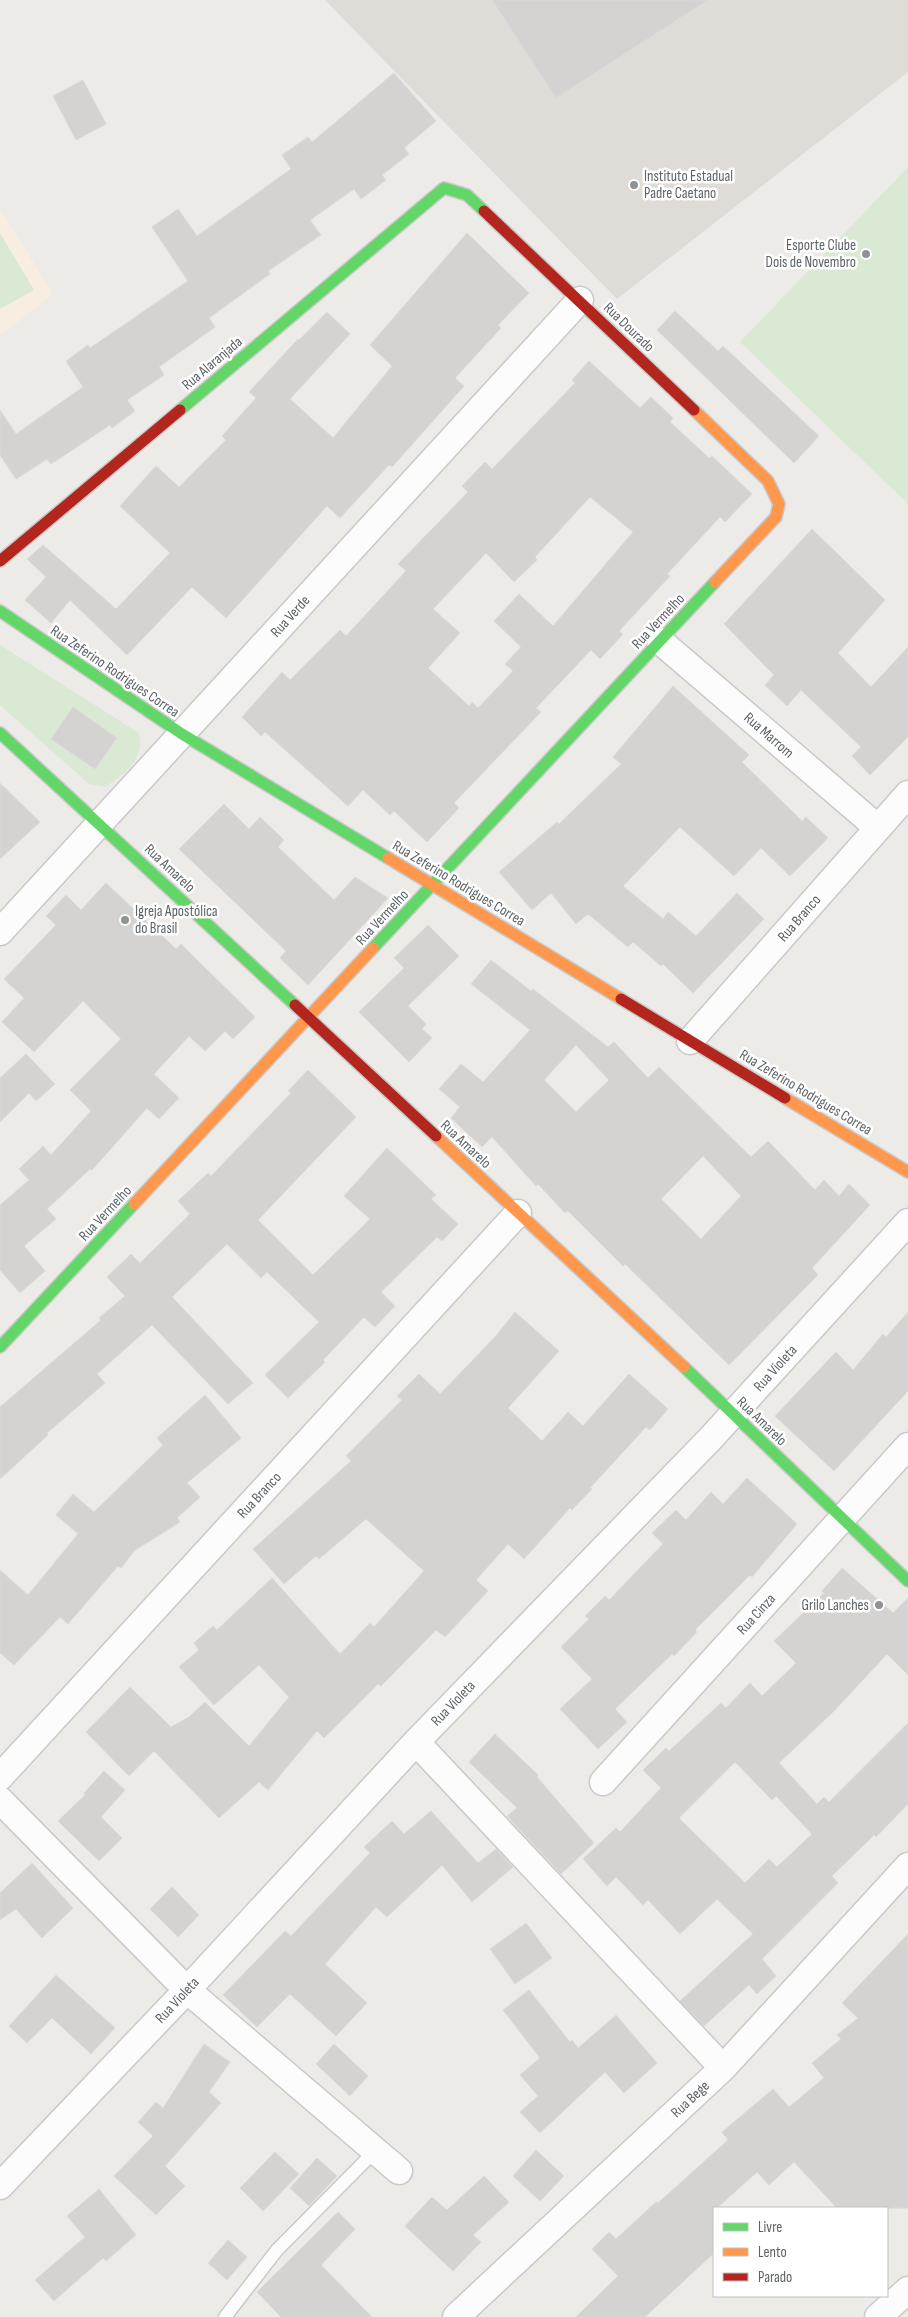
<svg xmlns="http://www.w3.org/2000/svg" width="908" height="2317" font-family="'Sofia Sans Condensed',sans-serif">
  <rect width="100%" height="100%" fill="#edebe8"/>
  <path fill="#f7eee1" d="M0,208l53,86 -53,42z"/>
  <path fill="#dfdbd7" d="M325,0h583v72l-291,227z"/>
  <path fill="#d9e9d3" d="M908,167v337l-168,-162z
    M0,233l34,57 -34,19z
    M0,645l139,88c6,26 -14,41 -34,54l-16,-3 -89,-79z"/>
  <path fill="#d5d3d2" stroke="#dcdad7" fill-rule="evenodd" d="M492,0h216l-152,98z
    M394,73l42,48 -32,27 5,6 -27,21 4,5 -25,19 -7,-10 -44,31 11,15 -53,36 2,3 -61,44 6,9 -56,40 5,8 -37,25 8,11 -23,17 -2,-3 -59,39 -4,-5 -31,20 -16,-24v-45l16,24 67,-47 -17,-26 22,-16 2,3 98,-67 -36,-54 26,-18 19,27 94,-67 -9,-14 26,-18 4,5z
    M83,80l23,44 -30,16 -23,-44z
    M467,233l62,60 -31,32 3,3 -46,50 9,8 -72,81 -3,-2 -49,53 -13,-12 -101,112 -34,-31 -65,68 -57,-55 -19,23 -26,-23 21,-23 -19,-18 16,-14 73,64 54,-56 -50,-47 36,-40 23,21 47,-47 -4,-4 34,-38 -7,-6 49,-53 1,1 28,-28 23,22 -60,65 43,39 59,-72 -22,-21z
    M675,311l43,40 5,-5 96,90 -25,27 -137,-133z
    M589,361l51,47 11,-11 22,21 -3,4 39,36 3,-2 40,38 -27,28 -5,-5 -53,57 3,2 -51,55 4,3 -23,25 -9,-9 -55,58 5,4 -87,91 5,5 -32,34 -33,-31 -4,4 -27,-25 -15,16 -83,-74 -4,4 -19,-19 40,-45 8,8 50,-50 6,6 60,-65 -8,-7 70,-72 -6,-6 23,-24 7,7 83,-86 -3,-3zM590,497l43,35 -80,94 -34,-32 -25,27 27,26 -16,17 8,7 -35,37 -6,-6 -3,4 -41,-38 32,-35 -27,-24 53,-56 28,29 23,-22 -2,-3z
    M812,529l73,71 -47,53 33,34 37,-40v90l-38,38 -18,-19 9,-9 -60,-57 -14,16 -22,-21 9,-10 -50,-51z
    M673,686l76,69 -7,7 60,59 4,-4 22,21 -38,38 -29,-28 -27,28 -54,-49 -57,59 40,33 5,-7 28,24 41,-43 27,26 -71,74 -30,-29 -2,2 -28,-24 -5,5 -40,-33 -12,10 -25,-31 -19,17 -33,-38 58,-50 2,2 62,-60 -8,-7z
    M73,707l44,31 -22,31 -44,-30z
    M0,783l40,39 -40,37z
    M224,804l25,25 11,-12 24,23 -6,7 56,53 21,-23 33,21 -80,87 -28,-27 6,-7 -107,-102z
    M106,883l70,66 5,-5 74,73 -22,22 -8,-8 -20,20 -16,-15 -35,38 25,24 -20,21 -12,-11 -55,62 -2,-1 -43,40 9,10 -32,27 21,25 -25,22 -20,-23v-65l29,-25 -10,-11 24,-23 8,9 40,-44 -21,-21 51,-51 -38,-38 -49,51 -32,-30 22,-24 -20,-19 52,-54 -10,-9 20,-21 15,15z
    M428,925l31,31 -51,50 18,18 -4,5 10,9 -23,24 -50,-50 45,-44 -10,-10z
    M491,960l40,31 2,-2 75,58 6,-5 34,36 11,-11 92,90 17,-16 47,49 9,-10 15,16 10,-12 21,21 -58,63 6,7 -89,90 -104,-101 -2,2 -55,-55 -3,2 -27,-29 -2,2 -44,-49 -10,10 -31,-29 9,-11 -21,-18 22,-25 22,18 47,-52 -59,-46zM576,1045l33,35 -33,32 -32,-32zM703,1156l38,40 -40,43 -40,-40z
    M26,1054l29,30 -19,17 -7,-8 -29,29v-44z
    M308,1070l48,47 -98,103 55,55 57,-56 -26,-23 43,-48 49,47 -5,4 27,25 -16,17 -5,-4 -56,55 14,14 -20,21 -11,-10 -41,43 2,2 -37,36 -23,-23 54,-53 -52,-50 -6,6 -34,-34 -55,53 81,86 -25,21 -76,-79 -55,49 8,9 -58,50 1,2 -48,44v-72l101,-87 -2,-2 26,-22 -18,-19 24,-23 9,9 50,-49 -12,-13 30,-28 3,3 80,-83 -3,-2z
    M515,1312l44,39 -51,57 34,33 26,-29 15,14 46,-52 39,35 -18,21 -4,-3 -56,61 2,1 -20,21 -2,-2 -46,51 -16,-15 -32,36 12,11 -43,46 -9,-7 -55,56 -3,-2 -54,54 -7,-7 -49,59 -9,-8 -40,36 -65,-67 -25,25 -43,-44 44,-45 41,40 18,-10 16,-15 44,44 40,-49 -30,-32 -45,40 -35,-38 20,-17 -5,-7 19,-17 4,4 55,-52 68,76 30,-31 4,4 50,-56 -58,-52 -47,40 -3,-3 -32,28 -31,-35 98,-88 -5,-5 56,-56 -5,-4 22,-22 21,20 55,-57z
    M908,1312v79l-74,80 -59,-55 61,-64 17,18 30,-36 3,3z
    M205,1395l36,43 -54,45 13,14 -23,21 3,4 -46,29 -13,17 -3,-2 -50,58 -8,-7 -46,48 -14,-12v-83l28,25 50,-61 -22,-19 17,-21 21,18 69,-67 -6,-7z
    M747,1478l50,46 -45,53 -2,-2 -55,55 2,2 -23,24 -2,-2 -57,55 12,13 -29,27 -38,-40 32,-30 -31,-32 28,-28 -4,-3 20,-20 4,4 54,-56 -11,-11 24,-23 10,10 25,-28 12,12z
    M842,1568l51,45 15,-15v77l-21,-21 -53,57 -55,52 38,41 7,-7 5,5 79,-79v81l-32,33 -2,-2 -42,41 6,7 -76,76 14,17 -19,18 -8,-9 -45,41 -24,-25 73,-67 -36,-35 -37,35 -32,-34 -5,5 -27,-28 -9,9 -24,-27 33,-31 4,4 41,-44 -18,-18 23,-22 3,3 52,-48 5,5 24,-25 12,13 34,-33 -22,-22 50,-48 -2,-2zM735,1762l37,38 4,-4 36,38 -35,33 -8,-8 -24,24 -66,-65z
    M495,1734l43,41 -1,2 57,66 -33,31 -54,-58 10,-8 -48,-46z
    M104,1771l21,19 -24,27 21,21 -23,23 -41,-40 27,-26 -1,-2z
    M431,1811l47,52 18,-14 17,18 -41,35 -30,-37 -55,52 -11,-10 -51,57 42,39 -31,33 -46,-42 -33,33 -34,-32 62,-64 6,5 79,-83 -6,-6 28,-26 12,13z
    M32,1863l41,45 -31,30 -26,-29 -16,11v-27z
    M172,1887l27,28 -21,22 -28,-28z
    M526,1923l26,35 -37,26 -25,-35z
    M908,1934v274h-71l-43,-46 -25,23 -12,-13 -40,36h-3v45l-69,64h-69l42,-41 -26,-27 17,-17 7,7 40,-37 2,1 70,-63 -6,-8 51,-43 16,18 35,-29 -12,-15 29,-24 -4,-4 21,-17 -16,-15z
    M56,1975l59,53 -24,26 -39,-36 -25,25 -18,-17z
    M529,1990l41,52 2,-2 6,8 38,-33 41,48 -33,30 -19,-21 -65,61 -20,-21 18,-16 -18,-21 20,-17 -37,-48z
    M204,2044l26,18 -21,30 12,11 -56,63 20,20 -29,29 -42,-39 39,-40 -15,-14 18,-20 7,6z
    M334,2044l34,32 -18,20 -34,-32z
    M536,2150l28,26 -24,25 -27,-25z
    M275,2152l24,22 -36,37 -23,-23z
    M317,2158l20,18 -28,30 -19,-18z
    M484,2176l25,26 -36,33 8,7 -28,29 -48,-45 27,-29 15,13z
    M99,2189l37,46 -30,26 -3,-3 -49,43 -19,-21 50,-43 -18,-21z
    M338,2212l17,17 -34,36 51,52h-91l-24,-25z
    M228,2240l19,17 -20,23 -19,-17z"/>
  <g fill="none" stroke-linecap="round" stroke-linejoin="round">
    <defs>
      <path id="lane" d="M225,2317l52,-67 98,-99"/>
      <path id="street" d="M660,641l218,187
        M0,932l580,-632
        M690,1041l218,-247
        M416,1742l307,326
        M0,1777l518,-564
        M603,1782l305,-336
        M0,1800l187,190 212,181
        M0,2186l187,-196 229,-248 295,-304 197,-216
        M456,2317l267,-249 185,-202
        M878,2317l30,-27"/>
      <path id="fast" d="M180,410l264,-222 23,7 17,16
        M0,611l182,123 206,124
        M0,733l295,272
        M373,948l342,-366
        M0,1347l134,-143
        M684,1367l224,214"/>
      <path id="slow" d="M694,410l74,71 11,23 -3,13 -61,65
        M388,858l233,141
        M785,1098l123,74
        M436,1136l248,231
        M134,1204l239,-256"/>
      <path id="jam" d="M484,211l210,199
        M0,561l180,-151
        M621,999l164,99
        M295,1005l141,131"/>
    </defs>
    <use href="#lane" stroke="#c9c9c9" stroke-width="15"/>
    <use href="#street" stroke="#c9c9c9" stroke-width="29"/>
    <use href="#fast" stroke="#c8c9c9" stroke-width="14"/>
    <use href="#slow" stroke="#c8c9c9" stroke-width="14"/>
    <use href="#jam" stroke="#c8c9c9" stroke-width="14"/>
    <use href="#lane" stroke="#fcfcfc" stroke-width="12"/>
    <use href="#street" stroke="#fcfcfc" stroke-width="26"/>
    <use href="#fast" stroke="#63d668" stroke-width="11"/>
    <use href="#slow" stroke="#ff974d" stroke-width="11"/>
    <use href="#jam" stroke="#b3261e" stroke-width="11"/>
  </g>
  <g fill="#8f9394" stroke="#fff" stroke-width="2">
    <circle cx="634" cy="185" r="5"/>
    <circle cx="866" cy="254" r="5"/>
    <circle cx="125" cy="920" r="5"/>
    <circle cx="879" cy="1605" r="5"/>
  </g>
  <g text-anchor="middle" stroke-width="5" stroke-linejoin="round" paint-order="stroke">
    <g font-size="15" fill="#5d6366" stroke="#fff" text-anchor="start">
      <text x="644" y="181">Instituto Estadual<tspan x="644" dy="17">Padre Caetano</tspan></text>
      <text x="856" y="250" text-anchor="end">Esporte Clube<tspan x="856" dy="17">Dois de Novembro</tspan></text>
      <text x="135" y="916">Igreja Apostólica<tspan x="135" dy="17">do Brasil</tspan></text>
      <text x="869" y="1610" text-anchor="end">Grilo Lanches</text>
    </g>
    <g font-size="15" fill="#5d6366" stroke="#fff">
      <text transform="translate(629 327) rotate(44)" y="5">Rua Dourado</text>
      <text transform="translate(212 363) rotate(-40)" y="5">Rua Alaranjada</text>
      <text transform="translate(290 616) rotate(-48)" y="5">Rua Verde</text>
      <text transform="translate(658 621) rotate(-47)" y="5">Rua Vermelho</text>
      <text transform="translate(115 671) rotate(34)" y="5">Rua Zeferino Rodrigues Correa</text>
      <text transform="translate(769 735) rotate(41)" y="5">Rua Marrom</text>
      <text transform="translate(170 868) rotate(43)" y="5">Rua Amarelo</text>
      <text transform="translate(459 883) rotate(31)" y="5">Rua Zeferino Rodrigues Correa</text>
      <text transform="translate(382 917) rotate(-47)" y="5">Rua Vermelho</text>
      <text transform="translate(799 918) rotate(-49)" y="5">Rua Branco</text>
      <text transform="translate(806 1092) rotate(31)" y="5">Rua Zeferino Rodrigues Correa</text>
      <text transform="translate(466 1144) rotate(43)" y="5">Rua Amarelo</text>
      <text transform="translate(105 1213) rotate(-47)" y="5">Rua Vermelho</text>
      <text transform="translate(775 1368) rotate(-48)" y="5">Rua Violeta</text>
      <text transform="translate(762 1421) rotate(44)" y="5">Rua Amarelo</text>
      <text transform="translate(259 1495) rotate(-47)" y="5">Rua Branco</text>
      <text transform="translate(756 1614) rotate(-48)" y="5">Rua Cinza</text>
      <text transform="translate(453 1703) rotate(-46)" y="5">Rua Violeta</text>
      <text transform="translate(177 2000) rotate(-47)" y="5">Rua Violeta</text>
      <text transform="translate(690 2099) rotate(-43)" y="5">Rua Bege</text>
    </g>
  </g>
  <rect x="713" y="2207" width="175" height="90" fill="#ffffff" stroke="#bec1c2"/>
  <rect x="723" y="2223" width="25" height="8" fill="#63d668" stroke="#bec1c2"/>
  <text x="758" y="2232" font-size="15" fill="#5d6366">Livre</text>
  <rect x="723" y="2248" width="25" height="8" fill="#ff974d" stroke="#bec1c2"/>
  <text x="758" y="2257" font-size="15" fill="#5d6366">Lento</text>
  <rect x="723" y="2273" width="25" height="8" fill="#b3261e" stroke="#bec1c2"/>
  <text x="758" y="2282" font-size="15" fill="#5d6366">Parado</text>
</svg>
